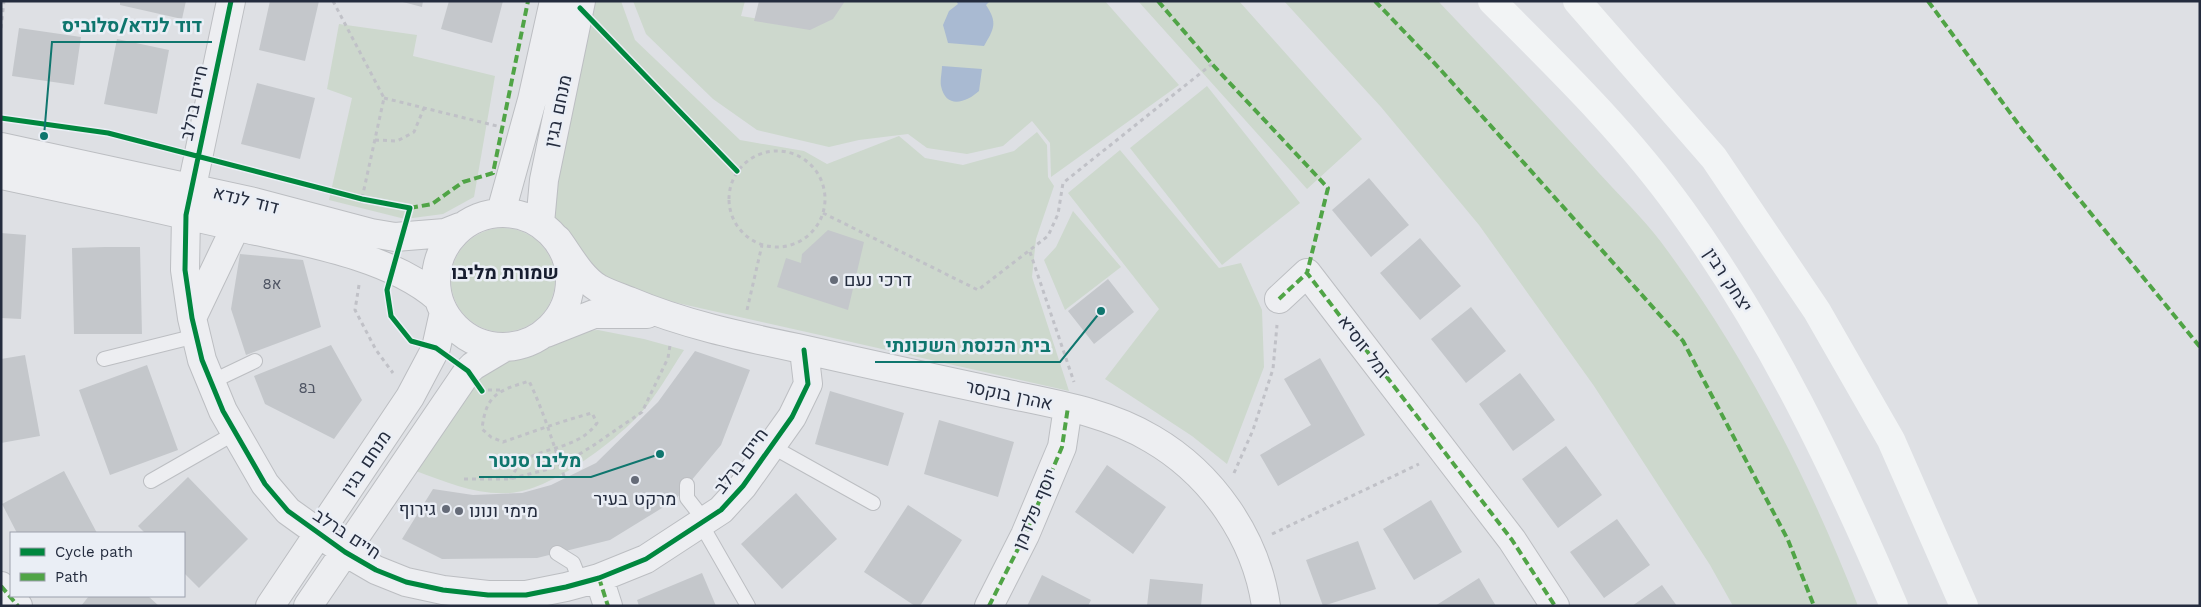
<svg xmlns="http://www.w3.org/2000/svg" width="2201" height="607" font-family="'Work Sans',Heebo,sans-serif">
  <rect width="100%" height="100%" fill="#dee0e4"/>
  <path fill="#cdd8cd" d="M590,1h31l14,39 105,100 64,11 23,13 72,-28 26,22 38,7 51,-14 23,-19 10,13 1,32 6,9 -18,53 -4,38 37,114 -427,-96 -43,-22 -48,-61z
    M633,1h112l-4,15 60,10 32,-25h272l74,84 -128,92 -1,-34 -18,-22 -29,25 -36,8 -40,-6 -19,-14 -49,6 -30,7 -72,-17 -44,-31 -67,-65z
    M1138,1h101l123,138 -55,50z
    M1284,1h154c54,57 108,113 160,171 21,23 44,45 63,70 83,111 147,235 197,364h-125l-23,-41 -116,-179 -115,-161 -98,-118z
    M339,24l78,11 -4,21 82,20 -21,121 -31,17 -38,5 -76,-19 23,-102 -25,-9z
    M1207,86l93,117 -78,62 -92,-117z
    M1120,150l99,118 22,-5 21,47 2,57 -37,97 -35,-28 -87,-57 54,-70 -91,-116z
    M1073,211l48,56 -56,43 -21,-50 12,-13z
    M451 280a52 52 0 1 1 104 0a52 52 0 1 1-104 0Z
    M598,330l46,9 40,11c-14,21 -27,45 -43,63 -28,30 -91,78 -132,80 -33,2 -63,-11 -93,-22l61,-90 21,-17 73,-32z"/>
  <path fill="#a9bad2" d="M956,1h34l-4,4c12,18 8,24 -2,41l-36,-3 -5,-18 6,-14 9,-7z
    M942,66l40,3 -3,22c-12,11 -33,19 -38,-5 -1,-6 1,-14 1,-20z"/>
  <path fill="#c4c7cb" d="M120,1h66l-4,18 -62,-14z
    M270,1h49l-14,60 -46,-11z
    M399,1h24l-1,6z
    M449,1h54l-11,42 -51,-14z
    M759,1h86l-12,18 -23,11 -56,-9z
    M19,28l62,9 -7,48 -62,-9z
    M117,39l52,11 -12,64 -53,-10z
    M257,83l58,15 -15,61 -59,-15z
    M1369,178l40,47 -38,32 -39,-47z
    M828,230l36,12 -16,68 -71,-23 9,-29 15,5 1,-9z
    M1,233l25,2 -5,84 -20,-1z
    M1420,238l41,48 -41,34 -40,-47z
    M105,247h35l2,87h-68l-2,-86z
    M240,254l63,6 18,67 -75,28 -15,-46z
    M1108,279l26,33 -40,32 -26,-33z
    M1471,307l35,44 -40,32 -35,-44z
    M331,345l31,55 -28,39 -69,-35 -11,-28z
    M695,351l55,19 -29,75 -46,55 -65,40 -73,18 -95,1 -40,-20 31,-50 40,6 49,-2 29,-8 45,-22 62,-61z
    M25,355l15,81 -39,7v-84z
    M1320,358l45,77 -87,51 -18,-31 51,-30 -27,-46z
    M147,365l31,85 -68,25 -31,-85z
    M1520,373l35,47 -42,31 -34,-47z
    M830,391l74,22 -16,53 -73,-22z
    M939,420l75,22 -16,55 -74,-23z
    M1566,446l36,49 -44,33 -36,-49z
    M1107,465l59,42 -33,47 -58,-42z
    M64,471l33,62h-80l-15,-29z
    M188,477l60,62 -49,49 -15,-15v-40h-39l-7,-7z
    M796,493l41,46 -55,50 -41,-45z
    M1431,500l31,52 -48,28 -31,-51z
    M908,505l54,35 -42,66h-5l-51,-34z
    M1617,519l33,46 -46,33 -34,-46z
    M1358,541l18,48 -53,17 -17,-46z
    M702,573l14,33h-77l-2,-6z
    M1042,575l49,25 -3,6h-61z
    M1479,578l17,28h-61z
    M1150,579l53,5 -2,22h-54z
    M1662,585l15,21h-45z
    M89,596h59l11,10h-78z"/>
  <g fill="none" stroke-linecap="round" stroke-linejoin="round">
    <defs>
      <path id="lane" d="M104,359l92,-23
        M211,382l44,-21
        M771,446l102,57
        M151,481l84,-48
        M687,485v13l18,23
        M701,524l47,82
        M557,553l16,10 8,20"/>
      <path id="street" d="M231,1l-45,214 -1,55 7,48 10,42 21,51 42,73 23,27 57,41 31,18 30,12 37,8 45,5h38l40,-8 33,-9 47,-19 75,-49 22,-24 49,-69 16,-33 -4,-34
        M1,147l253,55 117,31 24,4 50,-4 15,-6
        M1,175c82,17 164,35 246,54 59,13 145,28 191,69
        M501,212l31,-112 22,-99
        M436 280a67 67 0 1 1 134 0a67 67 0 1 1-134 0Z
        M540,223l4,-43 37,-179
        M557,239c12,16 23,38 41,49 9,5 21,9 31,13 54,23 111,35 168,47 67,15 134,30 201,44 51,11 108,19 154,47 60,35 104,98 114,167
        M1279,299l28,-26 205,267 43,66
        M192,318l44,-92 -2,-16
        M546,333l48,-19h53
        M599,578l9,28
        M1,586l17,20
        M270,606l140,-209 26,-49 8,-36
        M308,606l160,-235 5,-5 32,-19
        M989,606l36,-71 37,-88 6,-40"/>
    </defs>
    <use href="#lane" stroke="#bcbec2" stroke-width="16"/>
    <use href="#street" stroke="#bcbec2" stroke-width="30"/>
    <path stroke="#c0c1c7" stroke-width="3" stroke-dasharray="4 4" stroke-linecap="butt" d="M333,1l51,97 -23,105
      M1,28l3,-27
      M602,31l135,140
      M384,98l113,28
      M375,140l22,1 17,-9 10,-24
      M729 199a48 48 0 1 1 96 0a48 48 0 1 1-96 0Z
      M823,213l155,77 70,-54 10,-22 5,-31 149,-119
      M1030,252l44,130
      M359,285l-4,25 21,40 17,23
      M389,298l2,18 19,24
      M747,310l15,-65
      M488,390h12
      M1234,473l19,-43 20,-61 4,-44
      M464,479h46l50,-13 34,-21 48,-33 26,-54 2,-13
      M510,479c4,-5 8,-16 14,-19 25,-14 55,-12 73,-37l-5,-10c-30,8 -60,19 -89,29l-12,-5 -9,-8c4,-35 16,-38 47,-48 15,31 25,65 36,98
      M1272,534l147,-70"/>
    <use href="#lane" stroke="#edeef1" stroke-width="14"/>
    <use href="#street" stroke="#edeef1" stroke-width="28"/>
    <path stroke="#f2f4f5" stroke-width="28" d="M1492,1c67,67 135,133 190,210 88,122 153,257 212,395
      M1577,1l137,157 103,153 74,129 73,166"/>
    <path stroke="#50a446" stroke-width="4" stroke-dasharray="8 4" stroke-linecap="butt" d="M1158,1l54,63 116,124 -21,85
      M1375,1l64,67 244,273 105,199 26,66
      M1928,1l94,128 178,218
      M410,208l22,-4 31,-22 30,-9 35,-172
      M1279,299l28,-26 205,267 43,66
      M599,578l9,28
      M1,586l17,20
      M989,606l36,-71 37,-88 6,-40"/>
    <defs>
      <path id="cycleway" d="M231,1l-45,214 -1,55 7,48 10,42 21,51 42,73 23,27 57,41 31,18 30,12 37,8 45,5h38l40,-8 33,-9 47,-19 75,-49 22,-24 49,-69 16,-33 -4,-34
        M580,8l157,163
        M1,118l107,15 254,66 48,9 -23,82 4,26 20,25 25,7 32,23 14,20"/>
    </defs>
    <use href="#cycleway" stroke="#eaeef5" stroke-width="8"/>
    <use href="#cycleway" stroke="#00873e" stroke-width="5"/>
  </g>
  <g fill="#656b78" stroke="#eaeef5" stroke-width="2">
    <circle cx="834" cy="280" r="5"/>
    <circle cx="635" cy="480" r="5"/>
    <circle cx="446" cy="509" r="5"/>
    <circle cx="459" cy="511" r="5"/>
  </g>
  <g text-anchor="middle" stroke-width="5" stroke-linejoin="round" paint-order="stroke">
    <g font-size="15" fill="#4e5463">
      <text x="272" y="289">8א</text>
      <text x="307" y="393">8ב</text>
    </g>
    <g font-size="18" fill="#242c3e" stroke="#eaeef5">
      <text transform="translate(194 103) rotate(-78)" y="6">חיים ברלב</text>
      <text transform="translate(558 111) rotate(-78)" y="6">מנחם בגין</text>
      <text transform="translate(246 200) rotate(14)" y="6">דוד לנדא</text>
      <text transform="translate(1728 280) rotate(57)" y="6">יצחק רבין</text>
      <text transform="translate(1364 347) rotate(53)" y="6">זמל זוסיא</text>
      <text transform="translate(1009 395) rotate(12)" y="6">אהרן בוקסר</text>
      <text transform="translate(741 461) rotate(-53)" y="6">חיים ברלב</text>
      <text transform="translate(366 463) rotate(-56)" y="6">מנחם בגין</text>
      <text transform="translate(1035 509) rotate(-67)" y="6">יוסף פלדמן</text>
      <text transform="translate(347 534) rotate(33)" y="6">חיים ברלב</text>
    </g>
    <g font-size="18" fill="#242c3e" stroke="#eaeef5" text-anchor="start">
      <text x="844" y="286">דרכי נעם</text>
      <text x="635" y="505" text-anchor="middle">מרקט בעיר</text>
      <text x="436" y="515" text-anchor="end">גירוף</text>
      <text x="469" y="517">מימי ונונו</text>
    </g>
    <g font-size="19" font-weight="bold" fill="#161d2f" stroke="#eaeef5">
      <text x="505" y="279">שמורת מליבו</text>
    </g>
  </g>
  <path fill="none" stroke="#0f766e" stroke-width="2" d="M44 136L52 42H212M1101 311L1060 362H875M660 454L591 477H479"/>
  <g fill="#0f766e" stroke="#eaeef5" stroke-width="2">
    <circle cx="44" cy="136" r="5"/>
    <circle cx="1101" cy="311" r="5"/>
    <circle cx="660" cy="454" r="5"/>
  </g>
  <g font-size="19" text-anchor="middle" font-weight="bold" fill="#0f766e" stroke="#eaeef5" stroke-width="5" stroke-linejoin="round" paint-order="stroke">
    <text x="132" y="32">דוד לנדא/סלוביס</text>
    <text x="968" y="352">בית הכנסת השכונתי</text>
    <text x="535" y="467">מליבו סנטר</text>
  </g>
  <rect width="2201" height="607" fill="none" stroke="#242c3e" stroke-width="5"/>
  <rect x="10" y="532" width="175" height="65" fill="#eaeef5" stroke="#9ba0ac"/>
  <rect x="20" y="548" width="25" height="8" fill="#00873e" stroke="#9ba0ac"/>
  <text x="55" y="557" font-size="15" fill="#242c3e">Cycle path</text>
  <rect x="20" y="573" width="25" height="8" fill="#50a446" stroke="#9ba0ac"/>
  <text x="55" y="582" font-size="15" fill="#242c3e">Path</text>
</svg>
